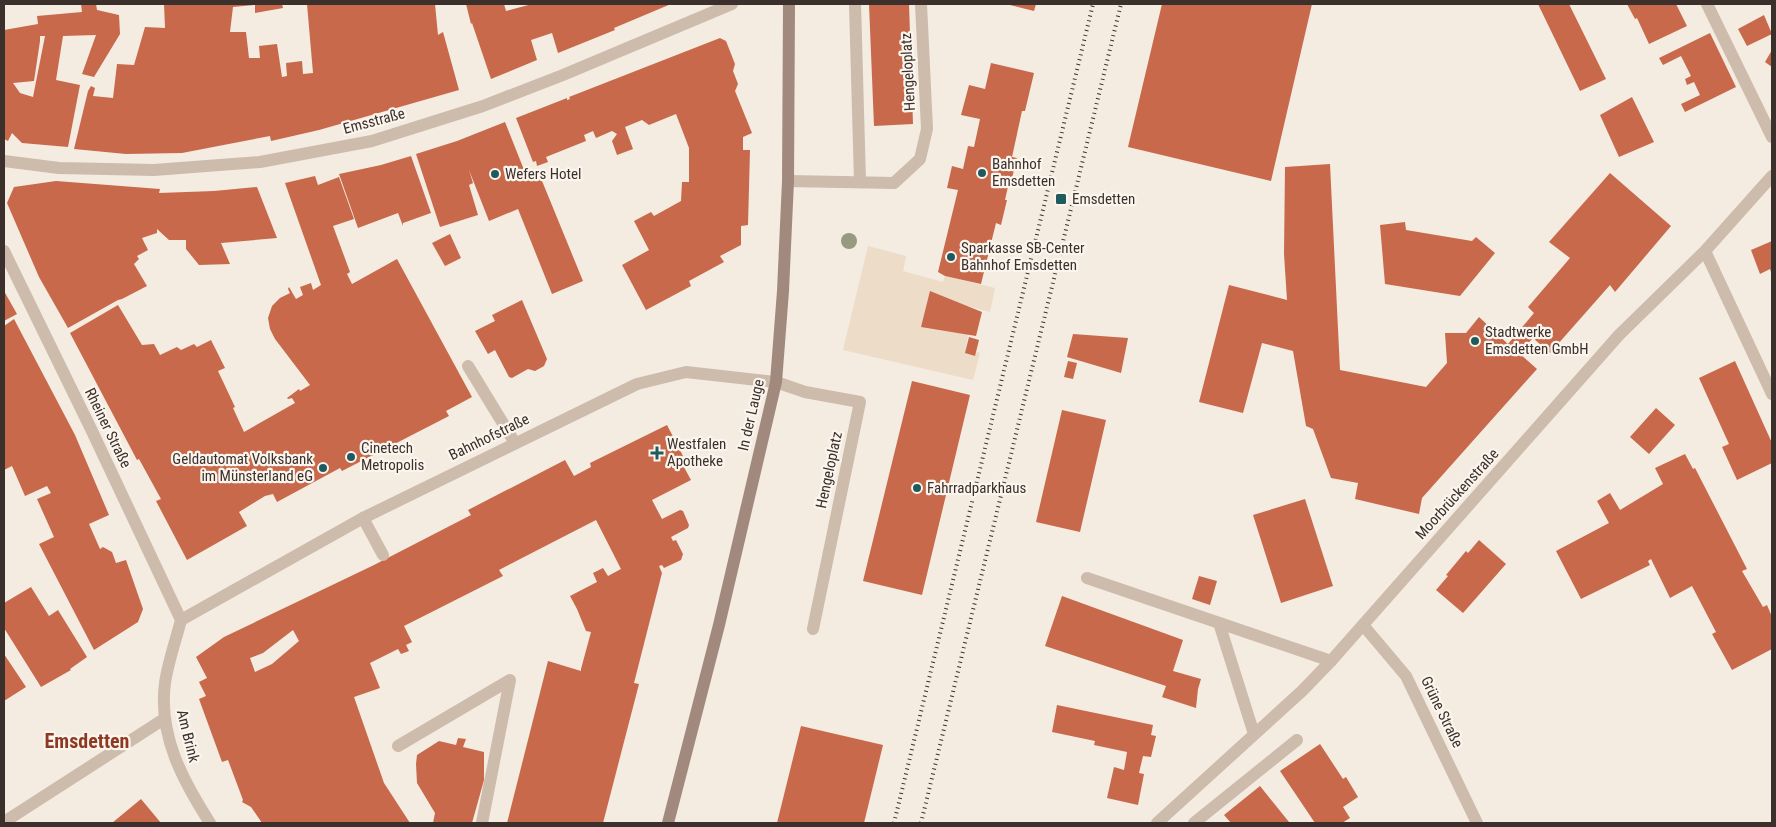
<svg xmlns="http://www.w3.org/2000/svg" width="1776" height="827" font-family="'Roboto Condensed',sans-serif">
  <rect width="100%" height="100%" fill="#f4ebe1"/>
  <path fill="#ecdcc8" d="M868,246l38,10 -3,15 40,11 2,-6 50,12 -5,24 -58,-16 36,38 -2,15 14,4 -7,27 -130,-30z"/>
  <path fill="#c8694b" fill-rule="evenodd" d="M81,4h15l1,6 22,5 1,19 -26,43 -12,-3 14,-39 -33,1 -7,44 24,5 -12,62 -46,-4 -10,-10 -4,8 -4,-2v-109l34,-6 -1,-8 45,-4zM40,36h5l-12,61 -13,-4 -7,-10 21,-2 6,-40z
    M164,4h90v1l-21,2 -3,25h16l3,26h11l-1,-12 18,-2 5,33 5,-1 -1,-13 16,-2 1,13 10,-1 -6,-69h128l3,31 5,-3 16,58 -140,40 -48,11 -1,-5 -88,17 -56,1 -52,-5 14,-58 3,-5 4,2 -2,8 20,2 4,-34 17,1 11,-38 20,1z
    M255,4h27l1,4 -28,5z
    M466,4h38l2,7 26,-7h139l-57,24 1,2 -57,23 -6,-20 -21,7 6,20 -46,19 -19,-56 -1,1z
    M869,4h40l4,120 -39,2z
    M1006,4h30l-2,7z
    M1162,4h150l-41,177 -143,-34z
    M1538,4h31l37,75 -26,12z
    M1627,4h49l11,22 -38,18 -12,-26 -2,1z
    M1764,15l8,19 -25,12 -9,-17z
    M1710,33l26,54 -51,25 -4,-8 19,-9 -6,-13 -7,3 -2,-6 6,-3 -10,-20 -18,9 -4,-7z
    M720,38l6,3 9,23 -2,7 5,13 -3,7 17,42 -9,4v13h7l-2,75 -7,1v19l-21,11 4,6 -35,19 2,5 -45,24 -24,-45 27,-15 -15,-29 17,-9 3,4 27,-15 1,-19h7v-34l-13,-34 -27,11 -7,-5 -17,7 8,22 -16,6 -5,-14 5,-7 -5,-3 -16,7 -3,-7 -9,4 2,6 -40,16 2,5 -11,4 -1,-5 -3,1 -17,-44 51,-20v2l3,-1 -1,-2z
    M1772,50v17l-7,-5z
    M991,63l43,10 -9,38h-3l-10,46 5,1 -6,24h-2l-4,18h2l-6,25 -5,-2 -15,61 -36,-8 -7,-4 20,-82 -11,-2 5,-22 11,3 5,-23 6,1 6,-28 -19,-4 8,-30 16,4z
    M1632,97l22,45 -35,15 -19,-42z
    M505,122l23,58 12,-4 43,105 -31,13 -34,-85 -29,12 -20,-51 4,13 -4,2 9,30 -38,12 -24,-73 41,-13z
    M411,156l20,57 -28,10v3l-5,-13 -40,15 -19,-54 42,-9z
    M1330,164l10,206 86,17 21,-24 -2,-30h21l13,-16 29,27 26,-31 -6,-6 42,-49 -21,-16 61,-69 61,53 -56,66 -5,-7 -60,68 -17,-15 -14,15 18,16 -115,129 -3,16 -64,-15 3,-16 -27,-5 -18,-49 -7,-3 -13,-75 -31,-8 -19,70 -44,-11 30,-117 58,15 -3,-46 1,-87z
    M315,176l3,9 21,-8 15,42 -21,7 17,46 -3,2 5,10 45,-25 75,138 -26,14 3,5 -107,55 -2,-3 -63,34 -4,-8 -8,2 -26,16 8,14 -60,34 -31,-59 5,-2 -22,-40 -2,1 -67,-127 48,-28 24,40 12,-1 6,11 17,-8 4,3 13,-6 3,3 14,-7 14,28 -7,3 17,36 -2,1 11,24 51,-29 -3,-5 -4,1 -1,-1 12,-9 1,2 10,-6 -35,-46 -5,-10 -2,-11 4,-12 8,-8 10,-5 -2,-4 1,-2 7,12 7,-4 -3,-8 11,-4 2,7 8,-5 -36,-102z
    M56,181l104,8 -1,4 55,-2 43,-4 20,51 -56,5 9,21 -31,1 -13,-16v-9h-17l-12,-11v4l-15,5 6,12 -11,6 2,3 -5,5 13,22 -25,13 -4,1 -50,28 -29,-51 -32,-74 7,-16z
    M1405,222l1,8 66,11 4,-4 19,16 -35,43 -75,-12 -5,-59z
    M450,234l11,24 -16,8 -13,-23z
    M1772,241v34l-2,-6 -10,5 -9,-24z
    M4,291l13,23 -13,7z
    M930,291l52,21 -6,24 -55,-9z
    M522,300l25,59 -3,7 -9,5 -7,-2 -16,9 -3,-1 -14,-27 -7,4 -13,-23 20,-10 -3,-6z
    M14,319l61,116 34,80 -20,9 11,25 3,-2 9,5 4,11 10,-3 17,49 -5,13 -44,28 -55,-106 15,-7 -17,-38 14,-6 -4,-7 -22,10 -13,-30 -8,4v-144z
    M1073,334l55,4 -7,35 -54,-16z
    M969,337l10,3 -4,16 -10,-3z
    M1068,361l9,2 -4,16 -9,-2z
    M1735,361l37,82v20l-35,17 -15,-33 7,-3 -30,-66z
    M912,381l58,14 -48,200 -59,-14z
    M1656,408l19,17 -26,29 -19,-17z
    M1062,410l44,10 -26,112 -44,-10z
    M667,425l16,31 -4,2 12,22 -39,20 10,19 18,-9 3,1 6,14 -1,3 -17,9 2,4 3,-1 7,14 -2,6 -17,8 -2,-3 -3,1 3,7 -28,110 5,1 -36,139h-96l41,-162 33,10v-2l10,-37 -5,-1 -9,-22 -7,-13 27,-14 -4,-9 10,-5 5,8 13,-7 -25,-49 -97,50 4,6 -99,50 8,16 -6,3 3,6 -8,3 -3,-5 -28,14 10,25 -26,9 30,86 26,40h-148l-11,-16 -9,-5 1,-2 -15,-40 -6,2 -23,-63 7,-3 -7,-14 8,-4 -11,-21 28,-20 150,-72 97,-50 -3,-5 97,-50 9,16 17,-9 -1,-4zM293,630l6,11 -27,23 -17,8 -5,-14 13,-5z
    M1685,454l8,15 2,-1 52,101 -5,2 21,36 4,-2 5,12v32l-40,21 -20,-36 4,-2 -24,-46 -22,12 -19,-39 -3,2 2,4 -69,34 -25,-48 53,-28 -12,-22 13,-8 10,17 43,-26 -8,-16z
    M1305,499l28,87 -52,17 -28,-88z
    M1479,540l27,24 -43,49 -27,-23 12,-14 -2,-1 20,-24 2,2z
    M1199,576l18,5 -7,24 -18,-6z
    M31,587l18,29 9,-6 29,47 -17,12 1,1 -30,17 -37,-59v-25z
    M1062,596l121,44 -10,31 28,8 -3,10 -2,19 -34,-11 4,-11 -121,-40z
    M4,654l22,33 -22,14z
    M1057,705l96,20 -2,10 5,1 -5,21 -8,-1 -4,17 5,1 -6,31 -31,-7 7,-31 10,3 3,-18 -33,-7 1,-4 -43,-9z
    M801,726l82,19 -19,78h-87z
    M458,738l8,1 -3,8 21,5v28l-12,43h-39l2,-10 -18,-30 -1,-19 1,-9 22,-14 17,4z
    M1320,744l23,35 3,-2 12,20 -15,10 7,11 -8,5h-27l-35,-52z
    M1260,786l29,36 -2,1h-56l-7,-8z
    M141,799l20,24h-49z"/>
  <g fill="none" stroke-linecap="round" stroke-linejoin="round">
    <path stroke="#cdbbac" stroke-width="12" d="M855,4l5,178
      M788,181l106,2 26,-24 7,-30 -6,-125
      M468,366l47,77
      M776,382l29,10 55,10 -47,227
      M363,518l20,37
      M1087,578l244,83
      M1219,623l35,111
      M398,746l112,-66 -28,143
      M1194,823l103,-83"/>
    <path stroke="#cdbbac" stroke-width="12" d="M1707,4l65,133
      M4,161l55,7 95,2 106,-8 112,-21 111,-35 80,-31 169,-71
      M4,251l87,178 90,191
      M1705,251l67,143
      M181,620l182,-102 274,-134 49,-12 90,10
      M181,620c-5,20 -13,42 -16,63 -7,52 18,98 45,140
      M1363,625l43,51 71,147
      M4,822l160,-103
      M1157,823l145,-132 29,-30 288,-326 86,-84 67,-75"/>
    <path stroke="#a18a7d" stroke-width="12" d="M668,823l51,-198 57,-243 7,-91 5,-110 1,-177"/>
    <path stroke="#3b302b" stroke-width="4" stroke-dasharray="1 4" stroke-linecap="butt" d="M894,823l199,-819
      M921,823l200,-819"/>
  </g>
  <circle fill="#969b7f" cx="849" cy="241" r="8"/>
  <g fill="#1f5a5e" stroke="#fbf5ee" stroke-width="2">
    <circle cx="982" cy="173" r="5"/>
    <circle cx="495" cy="174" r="5"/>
    <rect x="1055" y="193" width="12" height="12" rx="2.5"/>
    <circle cx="951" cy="257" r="5"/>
    <circle cx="1475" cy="341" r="5"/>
    <path d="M654.5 445.5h5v5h5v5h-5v5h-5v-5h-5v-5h5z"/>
    <circle cx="351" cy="457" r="5"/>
    <circle cx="323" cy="468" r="5"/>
    <circle cx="917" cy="488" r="5"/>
  </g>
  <g text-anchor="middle" stroke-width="4.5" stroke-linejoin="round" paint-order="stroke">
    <g font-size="15" fill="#3b302b" stroke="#fbf5ee">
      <text transform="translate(908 72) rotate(-93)" y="5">Hengeloplatz</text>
      <text transform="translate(374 121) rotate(-15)" y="5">Emsstraße</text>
      <text transform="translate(751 415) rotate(-77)" y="5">In der Lauge</text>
      <text transform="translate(108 428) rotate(64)" y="5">Rheiner Straße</text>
      <text transform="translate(489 437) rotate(-26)" y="5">Bahnhofstraße</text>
      <text transform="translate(829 470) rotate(-78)" y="5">Hengeloplatz</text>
      <text transform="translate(1457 494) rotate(-48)" y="5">Moorbrückenstraße</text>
      <text transform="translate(1442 712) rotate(64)" y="5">Grüne Straße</text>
      <text transform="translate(188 736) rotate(76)" y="5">Am Brink</text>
    </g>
    <g font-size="15" fill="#3b302b" stroke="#fbf5ee" text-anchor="start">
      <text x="992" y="169">Bahnhof<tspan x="992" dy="17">Emsdetten</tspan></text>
      <text x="505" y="179">Wefers Hotel</text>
      <text x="1072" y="204">Emsdetten</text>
      <text x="961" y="253">Sparkasse SB-Center<tspan x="961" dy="17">Bahnhof Emsdetten</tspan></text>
      <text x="1485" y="337">Stadtwerke<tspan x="1485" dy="17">Emsdetten GmbH</tspan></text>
      <text x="667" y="449">Westfalen<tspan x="667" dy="17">Apotheke</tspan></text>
      <text x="361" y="453">Cinetech<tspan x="361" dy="17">Metropolis</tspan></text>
      <text x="313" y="464" text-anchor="end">Geldautomat Volksbank<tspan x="313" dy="17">im Münsterland eG</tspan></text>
      <text x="927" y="493">Fahrradparkhaus</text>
    </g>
    <g font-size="20" font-weight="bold" fill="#8c3b22" stroke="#fbf5ee">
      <text x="87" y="748">Emsdetten</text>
    </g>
  </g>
  <rect width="1776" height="827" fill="none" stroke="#3b302b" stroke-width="10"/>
</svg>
